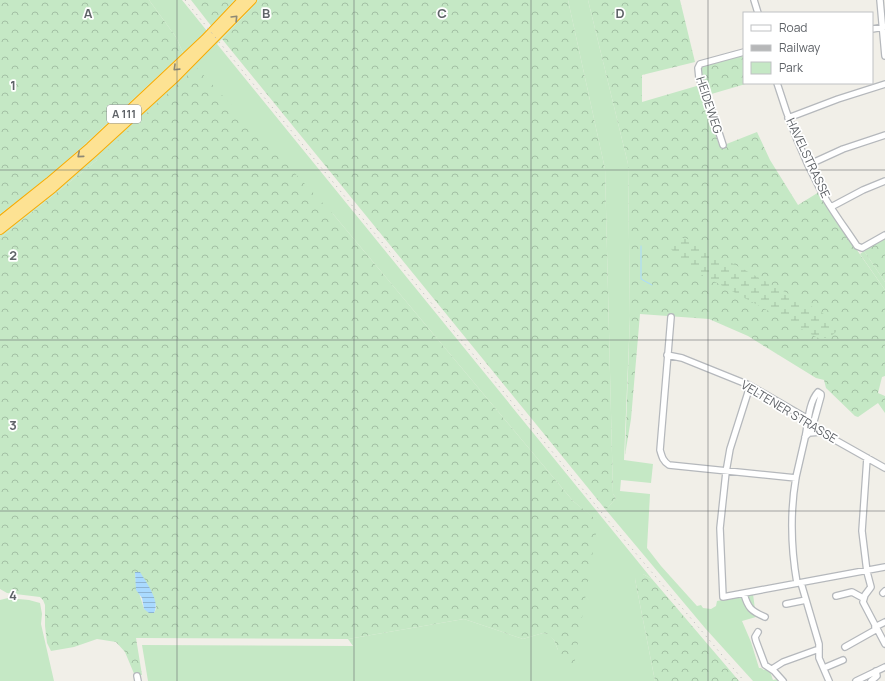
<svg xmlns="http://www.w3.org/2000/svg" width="885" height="681" font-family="Manrope,sans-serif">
  <defs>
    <pattern id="forest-crowns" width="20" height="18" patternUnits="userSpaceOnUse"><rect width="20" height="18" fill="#c5e8c5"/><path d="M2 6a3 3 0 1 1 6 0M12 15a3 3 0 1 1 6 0" fill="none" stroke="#a3c0a4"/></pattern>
    <pattern id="wetland-marsh" width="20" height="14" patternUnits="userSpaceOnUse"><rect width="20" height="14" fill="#c5e8c5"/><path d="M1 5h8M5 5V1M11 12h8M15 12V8" fill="none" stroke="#a3c0a4"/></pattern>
    <pattern id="water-rules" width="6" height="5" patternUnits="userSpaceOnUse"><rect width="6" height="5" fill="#aadaff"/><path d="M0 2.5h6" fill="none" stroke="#8eb4d2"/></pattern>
  </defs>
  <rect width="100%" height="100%" fill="#f1efe8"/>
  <path fill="#c5e8c5" d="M149,0h33l25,31 27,-31h25l-42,44 435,535 -9,-5 -8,5 20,102h-507l-6,-36 211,1 -5,-7 116,-20 59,20 20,-6 6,1 5,6 4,10v10l39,-139 -24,-20 -240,-287 -236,-54 -97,78v-24l47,-35 136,-126 -7,-16z
    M568,0h20l40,164 2,152 -6,144 29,4 -2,19 -30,-3 -1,11 30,3 -3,54 14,18 36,40 4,-1 2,3 8,1 5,-3 1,-5 36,-7 3,23 -14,4 9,21 8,26h2l3,2 5,-2 4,12 4,-1 7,2h-31l-48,-53 -99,-118 10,-12 -3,-4 -8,-325z
    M864,251l21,31v8l-25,-36z
    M8,598l21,2 11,3 2,11 -1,10 13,57h-54v-81z"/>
  <path fill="url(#forest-crowns)" fill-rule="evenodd" d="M0,0h149l27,37 7,16 -136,126 -47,35z
    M191,0h43l-22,27z
    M259,0h309l37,169 8,325 3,4 -10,12 -384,-471z
    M588,0h92l15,62 -53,13v27l58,-17 19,60h5l33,-13 13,28 28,45 21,-13 19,31 47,67v86l-3,1 -4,16 7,3v17l-7,-10 -20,14 -3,-1 -29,-28 -2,-8 -8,-2 -68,-42 -39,-17 -69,-5 -9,105 -6,36 5,-139 -2,-152z
    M744,55v28h5l-41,12 -8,-29z
    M196,67l137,147 240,287 25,20 -24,145 -16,-6v-10l-4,-10 -6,-6 -5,-1 -20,6 -59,-20 -116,20 -212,-1 6,37 -7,1 -10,-24 -9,-10 -19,-3 -23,8 -23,4 -4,-8 -2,-17v-21l-2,-5 -3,-3 -33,-4 -7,-4v-351l97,-78zM135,572l21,33v4l-2,4 -10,-4 -8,-26z
    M885,238v44l-21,-31z
    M637,574h6l9,5 87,102h-84l-20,-102z"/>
  <path fill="url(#wetland-marsh)" d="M675,238h11l134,73 11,9 6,11 -8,7h-11l-123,-67 -13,-9 -11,-13z"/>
  <path fill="url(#water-rules)" d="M135,572h5c6,10 21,30 14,41h-5l-5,-4 -2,-11 -6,-8z"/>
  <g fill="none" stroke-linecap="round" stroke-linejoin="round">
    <path stroke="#aadaff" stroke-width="1" d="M641,246v33l11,6"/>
    <defs>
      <path id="minor" d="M754,0l4,13
        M880,0l5,56
        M872,29l13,-2
        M777,83c11,36 25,72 43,106 10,19 23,36 35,54l2,3 5,2 23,-13
        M788,118l50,-19 47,-15
        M723,145l-13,-40 -11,-27 -1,-10 2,-4 44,-12
        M808,165l35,-16 42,-14
        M831,207l32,-17 22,-9
        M671,317l-11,133c2,7 3,11 9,15l127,13
        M667,355l15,3 67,27 59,34 13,13 64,36
        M750,386l-20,63 -4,23 -6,56 3,69 162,-30
        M805,437l4,-4 12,-1
        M867,458l-5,73 5,41 4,15 -6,8 -2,7 22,42
        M797,583c-6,-35 -7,-71 -1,-106 3,-13 6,-26 9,-39 3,-13 3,-35 13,-46l3,2v2l-8,29
        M801,583l18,61v14l10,23
        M883,593l2,-2
        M744,594c4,14 7,17 21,23
        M836,596l16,-4 11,6
        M786,604l20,-4
        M875,627l10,-5
        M758,632l-3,5 1,4 9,24 9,6 9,10
        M845,647l32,-18
        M824,668l19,-8
        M772,669l11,-7 36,-13
        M137,676l1,5
        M856,681l29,-14
        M871,681l6,-5 -1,-5"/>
      <path id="highway" d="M0,221l49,-39 41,-35 115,-108 37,-39
        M0,230l53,-42 41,-36 82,-75 76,-77"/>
    </defs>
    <use href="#minor" stroke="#b5b8bc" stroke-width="8"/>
    <use href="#highway" stroke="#f9ab00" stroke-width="10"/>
    <use href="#minor" stroke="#fff" stroke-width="5.5"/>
    <use href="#highway" stroke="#fde293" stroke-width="8"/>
    <path stroke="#b6b7b8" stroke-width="1" stroke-dasharray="1 5" stroke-linecap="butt" d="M185,0l426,524 133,157"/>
  </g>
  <defs><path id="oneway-chevron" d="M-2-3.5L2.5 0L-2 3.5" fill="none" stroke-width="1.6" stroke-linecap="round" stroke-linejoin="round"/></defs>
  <g stroke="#8e8975">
    <use href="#oneway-chevron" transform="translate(235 18) rotate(-46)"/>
    <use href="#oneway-chevron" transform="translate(176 68) rotate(136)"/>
    <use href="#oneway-chevron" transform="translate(80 155) rotate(139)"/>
  </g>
  <path fill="none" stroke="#5f6368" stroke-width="1" stroke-opacity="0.55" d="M177,0v681M354,0v681M531,0v681M708,0v681M0,170h885M0,340h885M0,511h885"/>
  <g text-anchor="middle" stroke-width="3.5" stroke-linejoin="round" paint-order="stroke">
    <rect fill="#fff" stroke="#8f9295" stroke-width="1" x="107" y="105" width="34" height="18" rx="3"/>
    <g font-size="11" font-weight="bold" fill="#5f6368">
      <text x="124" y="118">A 111</text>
    </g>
    <g font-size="12" fill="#5f6368" stroke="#fff">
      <text transform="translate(709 105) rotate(72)" y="4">HEIDEWEG</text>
      <text transform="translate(808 158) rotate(65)" y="4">HAVELSTRASSE</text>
      <text transform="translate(789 412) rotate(31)" y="4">VELTENER STRASSE</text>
    </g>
  </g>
  <g font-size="13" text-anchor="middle" font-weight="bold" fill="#5f6368" stroke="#fff" stroke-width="3.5" stroke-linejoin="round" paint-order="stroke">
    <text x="88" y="18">A</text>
    <text x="266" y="18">B</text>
    <text x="442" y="18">C</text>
    <text x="620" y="18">D</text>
    <text x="13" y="90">1</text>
    <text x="13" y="260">2</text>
    <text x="13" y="430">3</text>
    <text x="13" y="600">4</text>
  </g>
  <rect x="743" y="12" width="130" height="72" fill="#ffffff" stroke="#bfc1c3"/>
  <rect x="751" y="25" width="20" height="6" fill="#ffffff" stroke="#bfc1c3"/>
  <text x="779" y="32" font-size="12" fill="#5f6368">Road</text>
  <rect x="751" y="45" width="20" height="6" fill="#b6b7b8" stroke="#bfc1c3"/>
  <text x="779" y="52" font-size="12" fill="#5f6368">Railway</text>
  <rect x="751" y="62" width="20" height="12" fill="#c5e8c5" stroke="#bfc1c3"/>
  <text x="779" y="72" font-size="12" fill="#5f6368">Park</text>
</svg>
